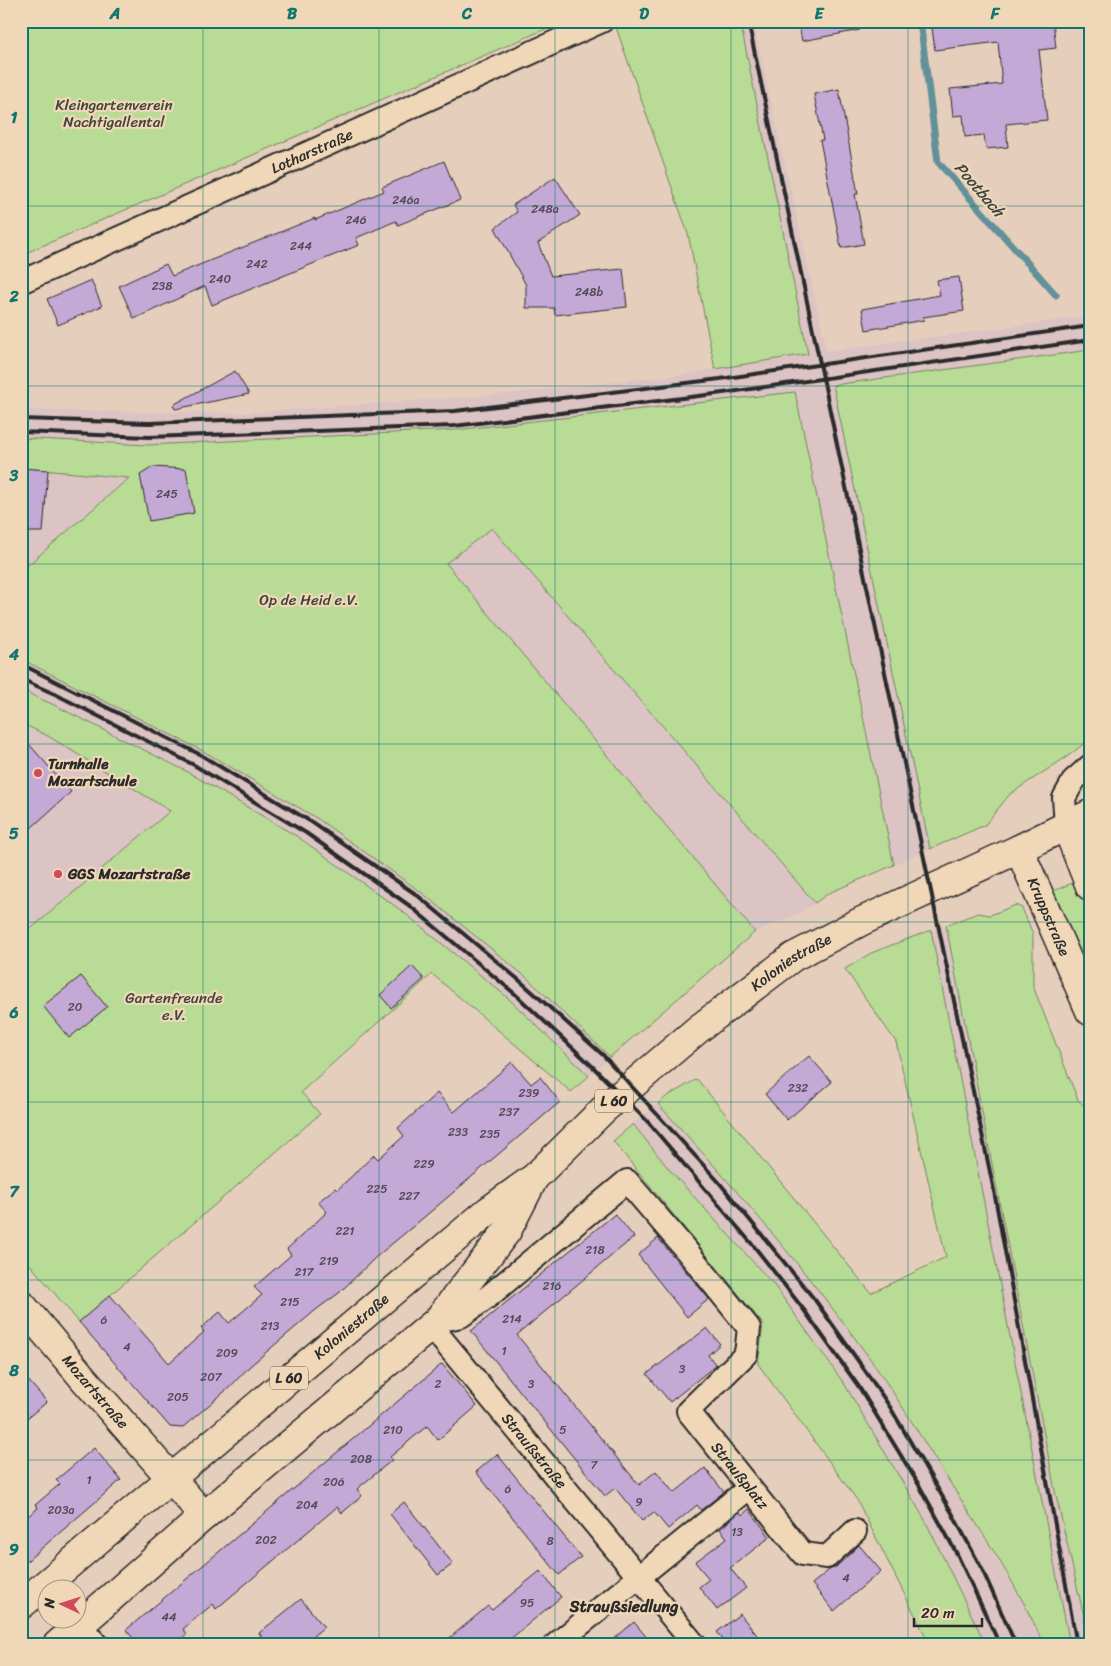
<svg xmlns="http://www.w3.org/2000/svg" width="1111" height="1666" font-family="Sriracha,sans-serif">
  <rect width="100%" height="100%" fill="#e6cebd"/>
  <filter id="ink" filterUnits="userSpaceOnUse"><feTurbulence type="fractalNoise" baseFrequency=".02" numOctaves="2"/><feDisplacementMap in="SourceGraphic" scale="10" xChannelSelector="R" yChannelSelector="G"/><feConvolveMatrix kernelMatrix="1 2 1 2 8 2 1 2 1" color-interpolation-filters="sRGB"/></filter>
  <g filter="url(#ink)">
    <path fill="#dcc3c4" d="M740,21h13l74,330 263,-35v34l-257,35 97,464 -36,16 -99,-473 -341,38 -307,15 -126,-7v-29l38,2 185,2 263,-19 171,-19 130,-21z
      M21,468l109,9 -109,94z
      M492,528l323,375 -13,9 -47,20 -310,-369z
      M21,659l184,93 113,67 103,73 105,85 84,80 -21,19 -82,-79 -105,-86 -104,-74 -112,-66 -132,-66 -33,-15z
      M21,723l27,13 122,75 -149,126z
      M946,925l109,566 35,154h-20l-139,-715z
      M658,1104l31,33 108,126 75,98 87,136 71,117 14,31h-58l-61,-125 -80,-135 -71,-100 -106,-117 -35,-44z"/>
    <path fill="#b8db95" stroke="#728360" d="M21,21h543l-543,234z
      M629,21h111l68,333 -93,15 -27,-135 -72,-207z
      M1090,350v389l-22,17 -58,38 -25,31 -55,24 -97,-464z
      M795,392l99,473 -65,28 -14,10 -323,-375 -46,35 309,369 -145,125 -84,-80 -105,-85 -103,-73 -113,-67 -184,-93v-88l108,-93 -108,-10v-30l126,7 307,-15z
      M21,690l33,15 132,66 112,66 104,74 105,86 82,79 -18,16 -139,-118 -131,118 19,22 -241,208 -58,-68v-317l149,-126 -122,-75 -27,-13z
      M1075,882l15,33v68l-39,-91z
      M1016,905l6,3 11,26v52l45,114 12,12v531l-35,-152 -109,-566 32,-12 12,2z
      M931,930l139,715h-26c-25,-58 -63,-114 -97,-167 -25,-39 -49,-80 -76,-118 -65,-90 -138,-175 -213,-256l8,-7 31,-18 174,214 75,-36 -50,-215 -51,-73 26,-16z
      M633,1124l35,44 106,117 71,100 80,135 61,125h-56l-73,-145 -99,-136 5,-40 -150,-183z"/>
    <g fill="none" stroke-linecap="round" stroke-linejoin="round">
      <path stroke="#629199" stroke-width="7" d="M920,21l18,141 118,133"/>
    </g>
    <path fill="#c4a8d6" stroke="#2b2b2b" d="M798,21h61l1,9 -58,11z
      M931,21h122l3,27 -17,2 8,70 -41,4 2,23 -22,2 -2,-14 -19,2 -2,-22 -10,1 -3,-27 52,-5 -4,-42 -63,8z
      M839,89l19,105h-3l9,50 -23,4 -21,-108h3l-9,-46z
      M444,161l16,39 -62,25 -2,-4 -40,17 3,7 -147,60 -7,-19 -71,33 -15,-33 47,-22 6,12 143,-58v2l69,-29 -2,-4z
      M555,177l25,38 -42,28 13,33 72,-7 4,38 -72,8 -1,-7h-28v-23l-31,-57 22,-16 -4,-7z
      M959,277l5,34 -41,6 1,3 -58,10 -4,-21 78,-14 -3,-15z
      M91,280l11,26 -44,19 -11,-26z
      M235,371l14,23 -74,15 -2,-4z
      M153,467l33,2 8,44 -45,8 -9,-46z
      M21,468l27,2 -5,62h-22z
      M21,735l50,57 -50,45z
      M412,966l12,13 -33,29 -11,-13z
      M81,976l26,31 -38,31 -26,-32z
      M809,1056l23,26 -45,38 -22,-26z
      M512,1062l19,22 9,-7 20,25 -144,122 -40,33 -37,36 -22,16 -67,57 -20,21 -48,41 -12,-1 -91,-105 31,-27 59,68 35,-31 -3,-4 19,-16 9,11 33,-28 -8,-8 37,-32 -4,-6 40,-37 -9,-10 17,-14 2,2 37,-35 4,4 26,-23 -6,-8 39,-35 17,19z
      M615,1214l19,23 -117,98 122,150 17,-14 18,22 31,-25 19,24 -23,18 -4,-5 -29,24 -14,-17 -12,9 -27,-33 -10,8 -134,-165z
      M658,1238l51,61 -22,18 -49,-62z
      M707,1328l13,16 -12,11 8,10 -46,37 -23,-28z
      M442,1364l35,42 -39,34 -11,-14 -37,31 2,3 -35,29 5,7 -20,17 -5,-6 -121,102 -3,-5 -30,25 4,5 -13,11h-35l-13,-15z
      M21,1372l26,30 -26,21z
      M94,1448l27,32 -100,86v-44l17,-14 -3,-3 25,-21 -4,-4z
      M497,1454l84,103 -22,18 -83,-103z
      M404,1502l49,62 -15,11 -48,-61z
      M749,1509l21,28 -40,31 16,20 -29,22 -18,-23 10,-8 -14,-17 32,-24 -7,-9 20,-17 2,3z
      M859,1545l22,26 -47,40 -22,-27 17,-14 7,-3z
      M540,1571l21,26 -58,48h-62l47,-39 4,4z
      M301,1599l23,28 -22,18h-34l-9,-12z
      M740,1614l25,31h-38l-10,-13z
      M634,1622l19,23h-46z"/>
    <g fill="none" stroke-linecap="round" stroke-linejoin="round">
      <defs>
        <g id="street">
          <path id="s1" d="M21,282l581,-261"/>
          <path d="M1066,825l-2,-27 10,-18 16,-14"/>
          <path id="s2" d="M437,1321l24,-5 28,-20 138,-115 59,69 63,78 -3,26 -58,57 115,143 24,3 28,-26"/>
          <path id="s3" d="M431,1326l264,319"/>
          <path d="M80,1625l17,20"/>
          <path d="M555,1645l194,-157"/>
        </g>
        <g id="secondary">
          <path d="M1066,825l24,61"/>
          <path id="s4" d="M1019,849l71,162"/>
          <path id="s5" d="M21,1304l63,75 120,137"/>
        </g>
        <g id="primary">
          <path id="s6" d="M21,1605l467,-394 47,-34 69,-68 93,-79 96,-73 69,-36 157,-72 71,-35"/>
          <path d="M57,1645l147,-129 233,-195 70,-90 26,-51"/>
        </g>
      </defs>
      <use href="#street" stroke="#2b2b2b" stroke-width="26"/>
      <use href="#secondary" stroke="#2b2b2b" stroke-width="31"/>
      <use href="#primary" stroke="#2b2b2b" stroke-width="31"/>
      <use href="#street" stroke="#efd7b7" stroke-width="22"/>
      <use href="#secondary" stroke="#efd7b7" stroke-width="28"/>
      <use href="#primary" stroke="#efd7b7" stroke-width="28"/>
      <path stroke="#2b2b2b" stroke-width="4" d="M748,21l246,1170 83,454
        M21,419l128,4 306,-12 265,-32 370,-53
        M21,432l128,5 305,-11 269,-33 367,-53
        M21,664l180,91 112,68 104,72 102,85 84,75 115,126 97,119 56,79 19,28 62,106 30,56 34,76
        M21,679l36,16 137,70 112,68 104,73 105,88 76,71 57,57 109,128 47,60 55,77 60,98 38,69 43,91"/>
    </g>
  </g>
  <path fill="none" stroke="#0f766e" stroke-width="1" stroke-opacity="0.55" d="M203,21v1624M379,21v1624M555,21v1624M731,21v1624M908,21v1624M21,206h1069M21,386h1069M21,564h1069M21,744h1069M21,922h1069M21,1102h1069M21,1280h1069M21,1460h1069"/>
  <g fill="#d1495b" stroke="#efd7b7" stroke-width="2">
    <circle cx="38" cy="773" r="5"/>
    <circle cx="58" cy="874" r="5"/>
  </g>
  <g text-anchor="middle" stroke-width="4.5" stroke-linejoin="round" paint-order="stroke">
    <g font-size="12" fill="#514a56">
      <text x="406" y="204">246a</text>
      <text x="545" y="213">248a</text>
      <text x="356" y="224">246</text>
      <text x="301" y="250">244</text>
      <text x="257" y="268">242</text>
      <text x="220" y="283">240</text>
      <text x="162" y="290">238</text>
      <text x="589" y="296">248b</text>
      <text x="167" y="498">245</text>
      <text x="75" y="1011">20</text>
      <text x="798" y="1092">232</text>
      <text x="529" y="1097">239</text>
      <text x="509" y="1116">237</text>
      <text x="458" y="1136">233</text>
      <text x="490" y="1138">235</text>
      <text x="424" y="1168">229</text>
      <text x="377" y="1193">225</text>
      <text x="409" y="1200">227</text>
      <text x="345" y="1235">221</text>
      <text x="595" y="1254">218</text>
      <text x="329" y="1265">219</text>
      <text x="304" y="1276">217</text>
      <text x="552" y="1290">216</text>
      <text x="290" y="1306">215</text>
      <text x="512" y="1323">214</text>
      <text x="104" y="1324">6</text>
      <text x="270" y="1330">213</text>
      <text x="127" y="1351">4</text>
      <text x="504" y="1355">1</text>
      <text x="227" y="1357">209</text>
      <text x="682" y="1373">3</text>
      <text x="211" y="1381">207</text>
      <text x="438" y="1388">2</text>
      <text x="531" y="1388">3</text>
      <text x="178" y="1401">205</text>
      <text x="393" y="1434">210</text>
      <text x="563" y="1434">5</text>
      <text x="361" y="1463">208</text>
      <text x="594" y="1469">7</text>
      <text x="89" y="1484">1</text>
      <text x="334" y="1486">206</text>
      <text x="508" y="1493">6</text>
      <text x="639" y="1506">9</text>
      <text x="307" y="1509">204</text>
      <text x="61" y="1514">203a</text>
      <text x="737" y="1536">13</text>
      <text x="266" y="1544">202</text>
      <text x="550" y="1545">8</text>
      <text x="846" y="1582">4</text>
      <text x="527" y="1607">95</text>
      <text x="169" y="1621">44</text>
    </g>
    <g fill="#efd7b7" stroke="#665f55" stroke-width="1">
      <rect x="595" y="1089.5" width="38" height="23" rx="4"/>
      <rect x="270" y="1366.5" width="38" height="23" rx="4"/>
    </g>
    <g font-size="14" font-weight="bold" fill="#2b2b2b">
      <text x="614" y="1106">L 60</text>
      <text x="289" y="1383">L 60</text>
    </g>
    <g font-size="15" fill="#40453b" stroke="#efd7b7">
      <text x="114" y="110">Kleingartenverein<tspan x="114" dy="17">Nachtigallental</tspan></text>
      <text x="309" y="605">Op de Heid e.V.</text>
      <text x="174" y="1003">Gartenfreunde<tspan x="174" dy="17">e.V.</tspan></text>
    </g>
    <g font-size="15" fill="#2b2b2b" stroke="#efd7b7">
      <text dy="5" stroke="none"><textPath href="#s1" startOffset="319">Lotharstraße</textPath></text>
      <text dy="5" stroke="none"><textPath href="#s4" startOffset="74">Kruppstraße</textPath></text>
      <text dy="5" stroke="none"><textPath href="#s6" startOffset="1004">Koloniestraße</textPath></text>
      <text dy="5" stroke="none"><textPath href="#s6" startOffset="432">Koloniestraße</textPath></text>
      <text dy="5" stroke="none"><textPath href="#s5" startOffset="115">Mozartstraße</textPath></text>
      <text dy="5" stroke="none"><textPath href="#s3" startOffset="162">Straußstraße</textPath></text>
      <text dy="5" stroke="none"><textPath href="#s2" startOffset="620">Straußplatz</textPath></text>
    </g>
    <g font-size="15" font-weight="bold" fill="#2b2b2b" stroke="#efd7b7" text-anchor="start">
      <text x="48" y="769">Turnhalle<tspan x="48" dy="17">Mozartschule</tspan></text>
      <text x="68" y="879">GGS Mozartstraße</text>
    </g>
    <g font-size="16" font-style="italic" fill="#394446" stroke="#efd7b7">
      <text transform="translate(980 189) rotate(49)" y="6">Pootbach</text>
    </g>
    <g font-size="16" font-weight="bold" fill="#2b2b2b" stroke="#efd7b7">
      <text x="624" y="1612">Straußsiedlung</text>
    </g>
  </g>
  <rect width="1111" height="1666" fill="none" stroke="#efd7b7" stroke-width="55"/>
  <g transform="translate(62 1604) rotate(274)"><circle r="24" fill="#efd7b7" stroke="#a1927f"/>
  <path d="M0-4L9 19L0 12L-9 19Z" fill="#d1495b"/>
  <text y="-8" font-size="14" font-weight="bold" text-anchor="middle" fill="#2b2b2b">N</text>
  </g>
  <path d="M914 1618v8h68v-8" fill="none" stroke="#2b2b2b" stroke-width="2.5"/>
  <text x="921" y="1618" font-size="15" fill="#2b2b2b" stroke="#efd7b7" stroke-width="4" paint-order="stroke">20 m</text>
  <rect x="28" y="28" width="1056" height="1610" fill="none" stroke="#0f766e" stroke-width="2"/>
  <g font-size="16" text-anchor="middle" font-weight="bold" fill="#0f766e">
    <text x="115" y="19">A</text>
    <text x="292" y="19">B</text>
    <text x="467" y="19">C</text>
    <text x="644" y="19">D</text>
    <text x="819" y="19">E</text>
    <text x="995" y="19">F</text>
    <text x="14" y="123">1</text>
    <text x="14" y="302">2</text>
    <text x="14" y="481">3</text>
    <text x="14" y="660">4</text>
    <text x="14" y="839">5</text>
    <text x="14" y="1018">6</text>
    <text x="14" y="1197">7</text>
    <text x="14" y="1376">8</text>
    <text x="14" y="1555">9</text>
  </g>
</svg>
